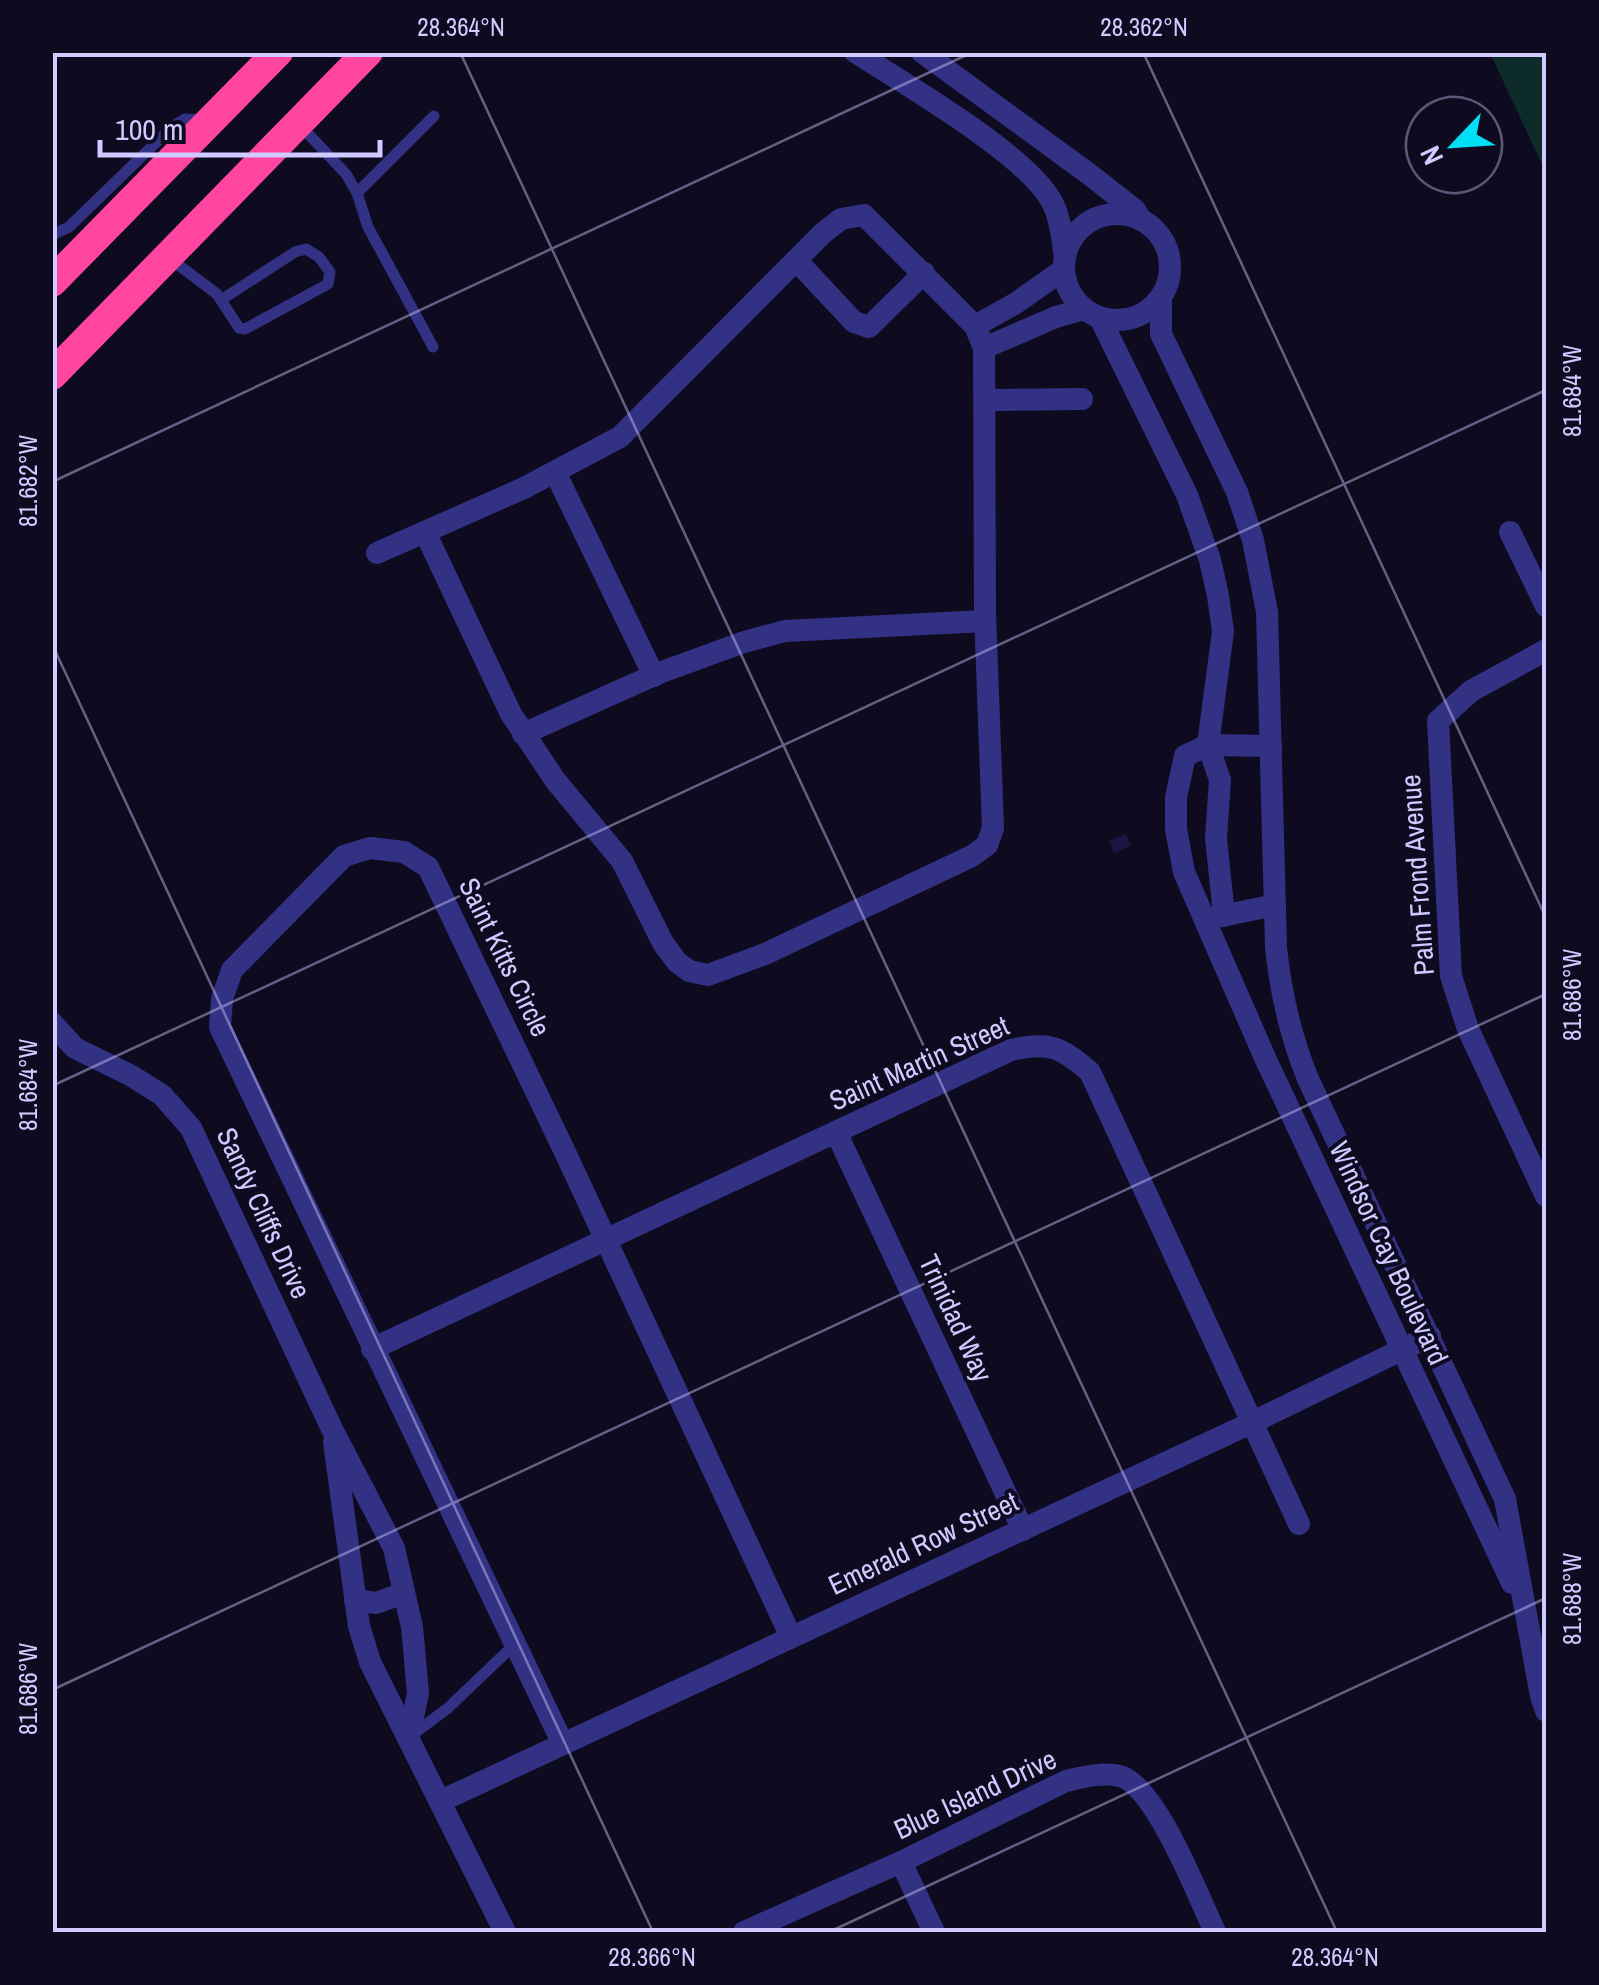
<svg xmlns="http://www.w3.org/2000/svg" width="1599" height="1985" font-family="'Archivo Narrow',sans-serif">
<style>
.green{fill:#0d2b29}
.building{fill:#1e1543}
.lines{fill:none;stroke-linecap:round;stroke-linejoin:round}
.lane{stroke:#333184;stroke-width:11}
.street{stroke:#333184;stroke-width:22}
.highway{stroke:#ff45a0;stroke-width:30}
.ticks{fill:none;stroke:#cfcaff;stroke-width:2.5;stroke-opacity:0.45}
.labels{text-anchor:middle;dominant-baseline:central;stroke-width:8;stroke-linejoin:round;paint-order:stroke}
.street-label{font-size:28px;fill:#cfcaff;stroke:#0e0b20}
.neatline{fill:none;stroke:#cfcaff;stroke-width:4}
.ticks-label{font-size:25px;text-anchor:middle;fill:#cfcaff}
</style>
<rect width="100%" height="100%" fill="#0e0b20"/>
<!-- green -->
<path class="green" d="M1490,53H1546V173Z"/>
<!-- building -->
<path class="building" d="M1126,834L1131,846L1114,853L1109,841Z"/>
<g class="lines">
<!-- lane -->
<g class="lane">
<path d="M298,123L346,174L357,193L368,227L433,347"/>
<path d="M357,193L434,116"/>
<path d="M52,235L69,227L173,126L185,119L202,120"/>
<path d="M168,257L217,294L239,328L245,329L328,284L330,272L319,257L306,249L295,252L221,300"/>
<path d="M412,1735L448,1708L515,1644"/>
</g>
<!-- street -->
<g class="street">
<path d="M855,52C903,83 1030,156 1053,204C1061,220 1062,239 1065,257"/>
<path d="M922,52L1089,174L1135,210L1141,220"/>
<circle cx="1117" cy="267" r="53"/>
<path d="M796,260L854,322L869,327L924,273"/>
<path d="M1161,298V334L1237,492L1253,540L1267,612L1276,948C1281,995 1290,1035 1308,1079L1505,1499L1541,1696L1546,1711"/>
<path d="M1100,318L1187,495L1210,560L1218,596L1223,631L1208,745L1220,780L1216,838L1224,916"/>
<path d="M975,326L1016,303L1063,270"/>
<path d="M984,348L1056,317L1084,309"/>
<path d="M986,400L1082,399"/>
<path d="M555,472L654,676"/>
<path d="M1510,532L1546,606"/>
<path d="M377,553L524,488L620,437L823,233L841,219L864,215L975,326L984,348L985,613L993,828L987,845L972,856L765,954L708,975L689,971L677,962L663,943L622,861L555,780L511,714L425,532"/>
<path d="M1546,650L1471,691L1438,721L1451,976L1468,1029L1546,1196"/>
<path d="M523,734L659,673L744,642L785,631L985,621"/>
<path d="M1271,746L1208,745L1185,756L1176,797V829L1184,872L1266,1060L1512,1583"/>
<path d="M1212,918L1275,905"/>
<path d="M52,1023L75,1048L130,1075L162,1095L191,1128L332,1429L394,1548L412,1627L418,1693L409,1737"/>
<path d="M836,1132L1023,1530"/>
<path d="M372,1349L1011,1050C1049,1041 1061,1047 1090,1072L1299,1524"/>
<path d="M334,1442L359,1626L370,1662L505,1932"/>
<path d="M355,1600L376,1603L404,1593"/>
<path d="M563,1744L220,1027L222,999L232,970L344,856L370,848L404,852L428,867L564,1150L791,1637"/>
<path d="M441,1801L1251,1423L1430,1336"/>
<path d="M901,1862L934,1932"/>
<path d="M744,1932L901,1862L1066,1781C1084,1777 1102,1772 1120,1776C1156,1786 1199,1898 1215,1932"/>
</g>
<!-- highway -->
<g class="highway">
<path d="M52,282L278,52"/>
<path d="M52,375L368,52"/>
</g>
</g>
<!-- ticks -->
<path class="ticks" d="M460,52L1337,1932M1143,52L1546,918M52,482L973,52M52,644L653,1932M52,1086L1546,390M52,1690L1546,994M829,1932L1546,1598"/>
<g class="labels">
<!-- street labels -->
<g class="street-label">
<text transform="translate(1417 875) rotate(-94)">Palm Frond Avenue</text>
<text transform="translate(505 957) rotate(64)">Saint Kitts Circle</text>
<text transform="translate(919 1063) rotate(-24)">Saint Martin Street</text>
<text transform="translate(264 1213) rotate(65)">Sandy Cliffs Drive</text>
<text transform="translate(1389 1253) rotate(65)">Windsor Cay Boulevard</text>
<text transform="translate(956 1318) rotate(65)">Trinidad Way</text>
<text transform="translate(923 1543) rotate(-25)">Emerald Row Street</text>
<text transform="translate(975 1794) rotate(-25)">Blue Island Drive</text>
</g>
</g>
<!-- border -->
<rect width="1599" height="1985" fill="none" stroke="#0e0b20" stroke-width="110"/>
<!-- north arrow -->
<g transform="translate(1454 145) rotate(245)"><circle r="48" fill="#0e0b20" stroke="#5b5779" stroke-width="2.5"/>
<path d="M0-8L18 38L0 25L-18 38Z" fill="#00dff5"/>
<text y="-15" font-size="28" font-weight="bold" text-anchor="middle" fill="#cfcaff">N</text>
</g>
<!-- scale -->
<path d="M100 140v15h280v-15" fill="none" stroke="#cfcaff" stroke-width="5"/>
<text x="115" y="140" font-size="30" fill="#cfcaff" stroke="#0e0b20" stroke-width="8" paint-order="stroke">100 m</text>
<rect x="55" y="55" width="1489" height="1875" class="neatline"/>
<g class="ticks-label">
<text x="461" y="36">28.364°N</text>
<text x="1144" y="36">28.362°N</text>
<text transform="translate(1572 391) rotate(-90)" y="9">81.684°W</text>
<text transform="translate(28 481) rotate(-90)" y="9">81.682°W</text>
<text transform="translate(1572 995) rotate(-90)" y="9">81.686°W</text>
<text transform="translate(28 1085) rotate(-90)" y="9">81.684°W</text>
<text transform="translate(1572 1599) rotate(-90)" y="9">81.688°W</text>
<text transform="translate(28 1689) rotate(-90)" y="9">81.686°W</text>
<text x="652" y="1966">28.366°N</text>
<text x="1335" y="1966">28.364°N</text>
</g>
</svg>
